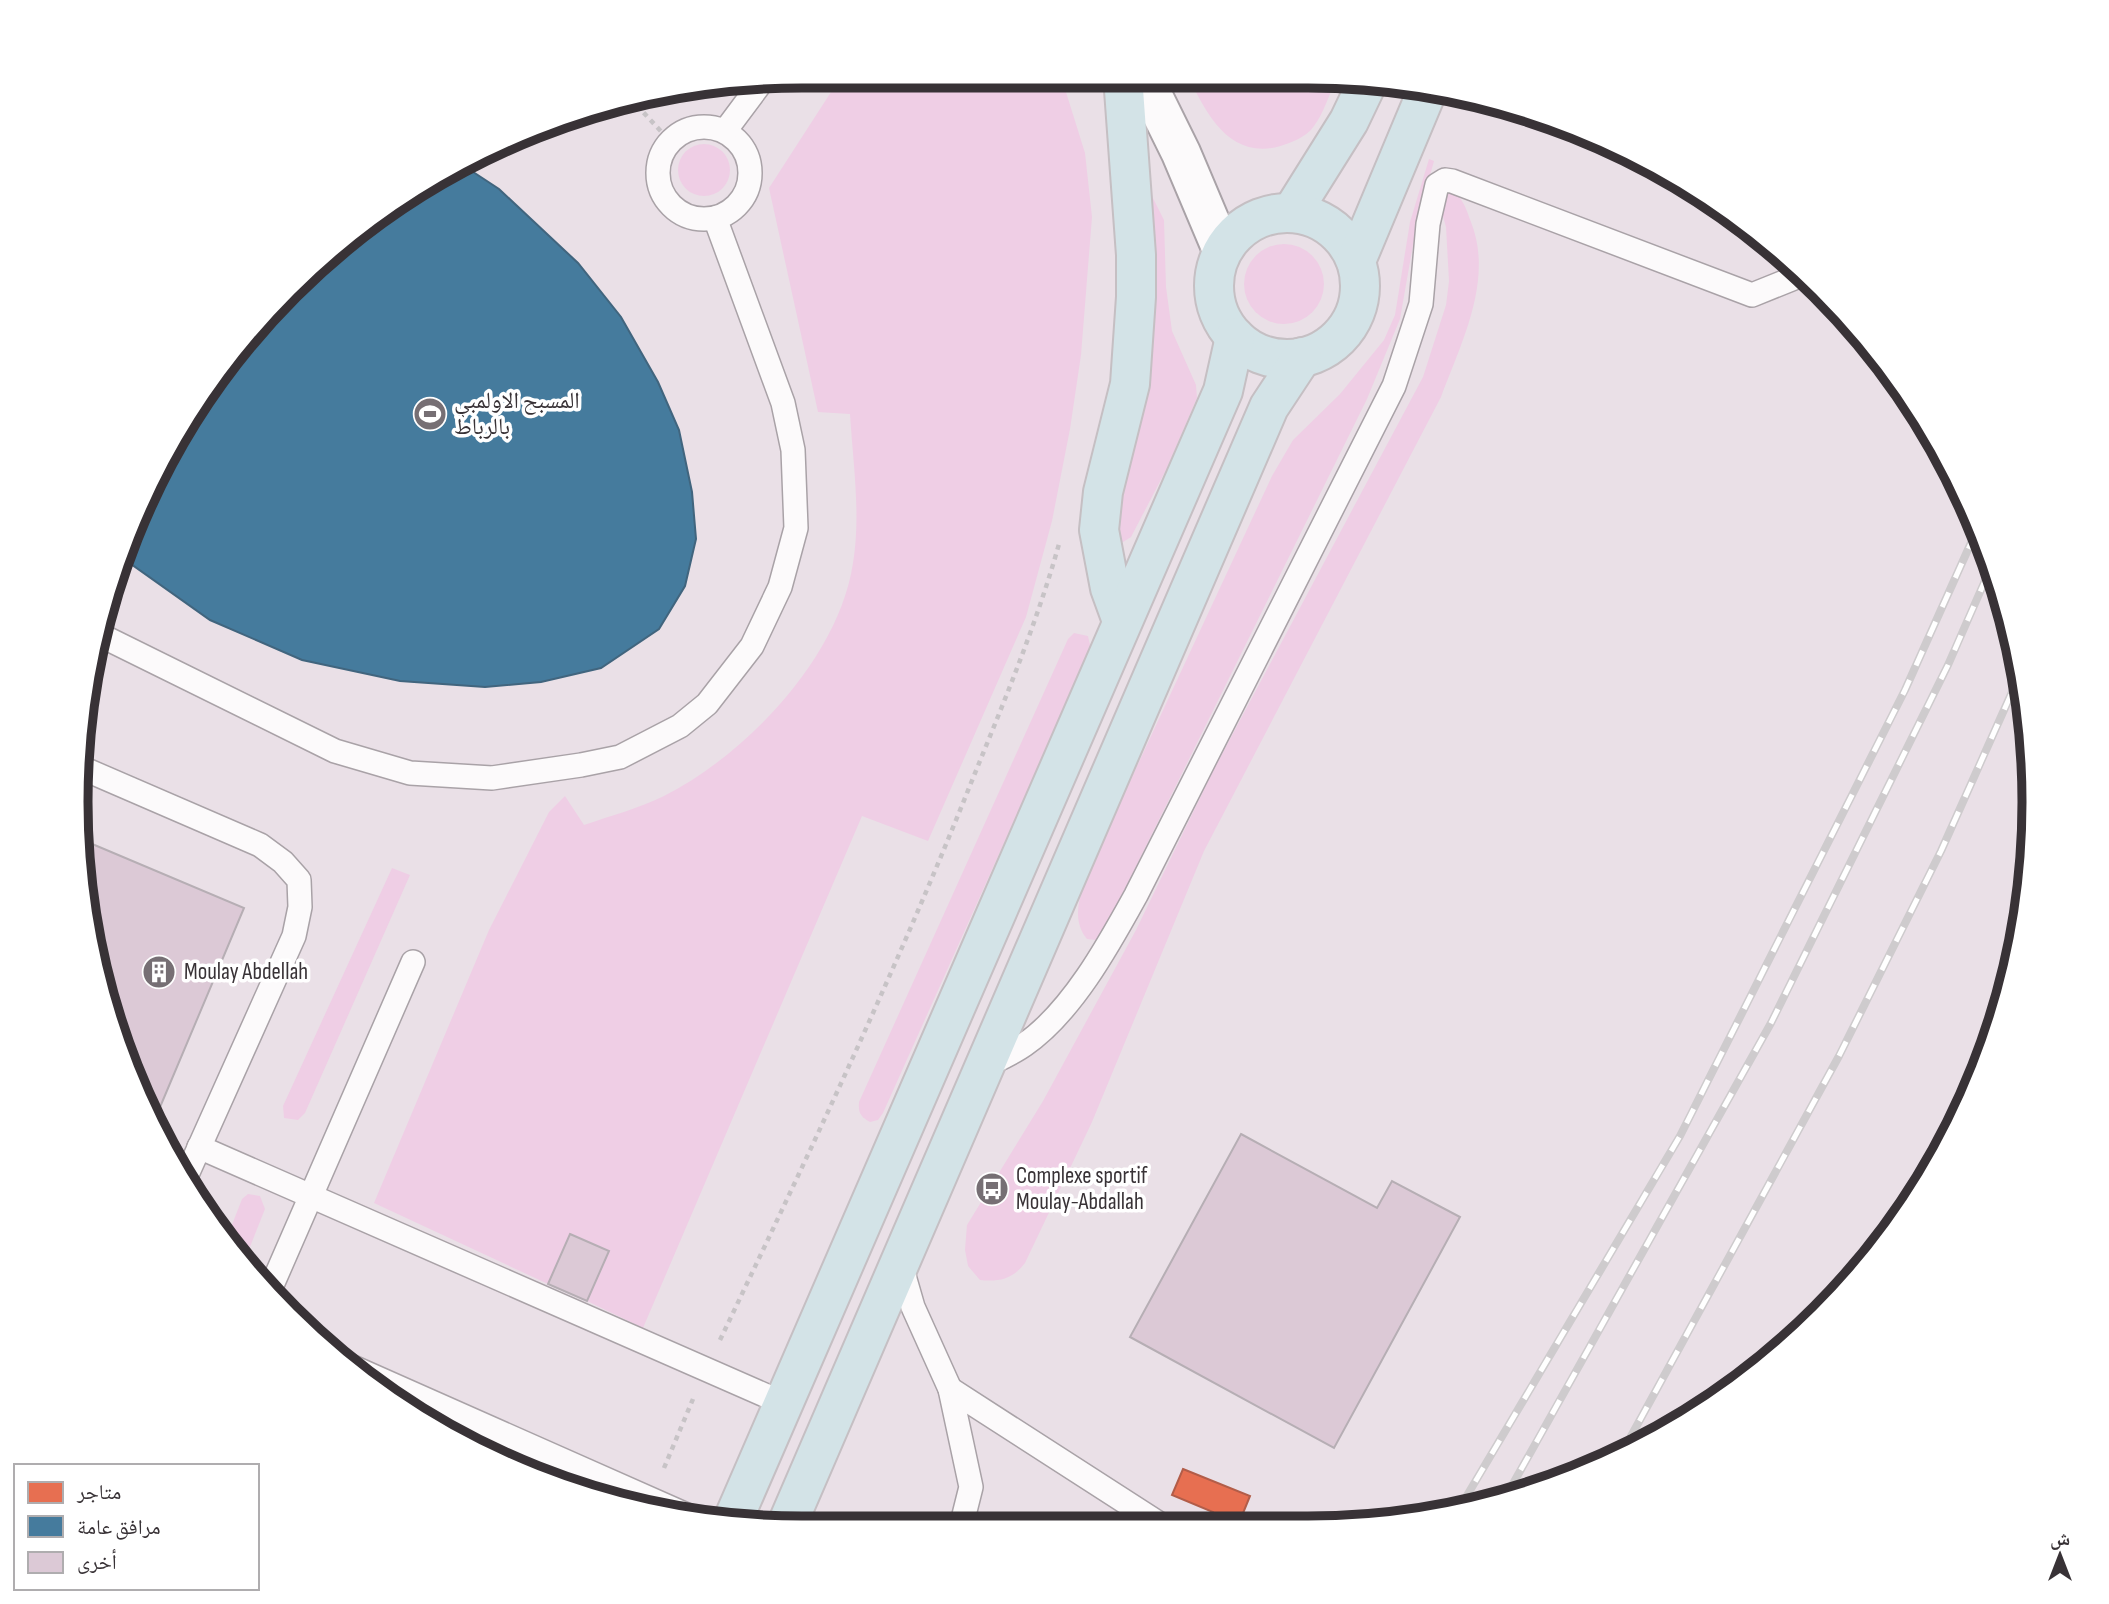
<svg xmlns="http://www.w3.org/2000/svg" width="2109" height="1604" font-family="'Sofia Sans Condensed','Noto Naskh Arabic',sans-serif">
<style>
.green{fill:#efcee5}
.shops{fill:#e76f51;stroke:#b25d49;stroke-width:2}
.public{fill:#457b9d;stroke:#41657e;stroke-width:2}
.building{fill:#dcc9d6;stroke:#b6aeb4;stroke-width:2}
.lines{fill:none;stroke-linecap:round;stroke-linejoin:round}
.lane-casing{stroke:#a9a2a7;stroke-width:26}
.secondary-casing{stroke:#a9a2a7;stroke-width:42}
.highway-casing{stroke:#c5bfc3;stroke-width:42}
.path{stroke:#c7c3c6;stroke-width:4.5;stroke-dasharray:5 5;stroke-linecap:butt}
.lane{stroke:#fcfafb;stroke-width:23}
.secondary{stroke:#fcfafb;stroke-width:38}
.highway{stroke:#d3e3e7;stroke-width:38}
.rail-casing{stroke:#cecbcd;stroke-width:8}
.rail{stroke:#fff;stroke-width:5;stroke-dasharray:16;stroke-linecap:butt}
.labels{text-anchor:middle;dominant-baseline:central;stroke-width:7;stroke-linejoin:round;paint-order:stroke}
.poi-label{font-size:23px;fill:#383236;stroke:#fff;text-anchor:start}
.rim{fill:none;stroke:#383236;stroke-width:9}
</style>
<rect width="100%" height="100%" fill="#eae0e7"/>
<!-- green -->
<g class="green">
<path d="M842,75L1061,76L1085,153L1092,217L1081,355L1070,429L1052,521L1026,617L928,841L862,816L643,1328L587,1301L609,1251L570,1234L548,1284L374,1203L489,930L549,812L565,796L584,825C610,816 640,808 664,796C747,754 839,657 853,563C861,515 853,462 850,414L818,412L769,188Z"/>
<path d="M1188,76L1337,77C1330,92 1324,113 1314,126C1306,138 1290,143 1277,147C1228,158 1206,113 1188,76Z"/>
<circle cx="704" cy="170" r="26"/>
<path d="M1429,159L1434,161L1417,222L1400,319L1367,399L1108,923L1096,940L1087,939C1069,917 1082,890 1091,865L1272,476L1293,440L1340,394L1384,340L1395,315L1410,222Z"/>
<path d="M1148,188L1164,220L1166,287L1172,331L1196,385L1197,398L1167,468L1131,537L1123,542L1118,541L1114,528Z"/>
<path d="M1447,189C1463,196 1465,206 1471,222C1494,280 1461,343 1441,397L1204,851L1092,1122L1025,1263C1013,1279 999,1282 980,1280L968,1266L965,1250L967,1225L1043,1101L1136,930L1214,769L1423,377L1446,305L1449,281L1446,227L1438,199Z"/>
<circle cx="1284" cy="284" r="40"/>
<path d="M1074,633L1088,636L1091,649L883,1113L878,1120L870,1122C861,1117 858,1113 859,1102L1068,639Z"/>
<path d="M392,868L410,875L305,1113L298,1120L284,1118L283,1106Z"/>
<path d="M248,1194L260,1196L265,1209L244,1262L226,1240L242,1199Z"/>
</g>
<!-- shops -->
<path class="shops" d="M1183,1469L1250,1496L1239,1523H1209L1213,1512L1172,1495Z"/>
<!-- public -->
<path class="public" d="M461,164L499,189L578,263L621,317L658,382L679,430L692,492L696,539L685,586L659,629L601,668L541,682L485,687L400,681L302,660L210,620L124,559L150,480L198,398L288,288L438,173Z"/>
<!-- building -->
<g class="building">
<path d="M78,838L244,908L155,1119L114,1036L77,849Z"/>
<path d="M1241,1134L1377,1208L1392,1181L1460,1217L1334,1448L1130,1337Z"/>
<path d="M570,1234L609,1251L587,1301L548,1284Z"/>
</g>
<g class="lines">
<defs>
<g id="lane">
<circle cx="704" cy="173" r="46"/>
<path d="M725,131L763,80"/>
<path d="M98,634L335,751L410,773L492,778L581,765L620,757L680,726L707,704L752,646L780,587L796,528L793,450L783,403L715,218"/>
<path d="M82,768L260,845L283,862L299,880L300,907L294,936L185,1179"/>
<path d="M987,1065C999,1059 1013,1053 1024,1045C1072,1012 1109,944 1136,895L1394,386L1421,304L1428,224L1437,185L1445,180L1452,181L1752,295L1804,274"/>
<path d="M199,1147L785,1404"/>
<path d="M900,1262L913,1307L950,1389L971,1487L962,1523"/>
<path d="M269,1292L413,962"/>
<path d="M348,1365L700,1521"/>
<path d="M950,1389L1158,1523"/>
</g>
<path id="secondary" d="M1143,76L1181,153L1222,250"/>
<g id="highway">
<path d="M1292,212L1349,121L1369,79"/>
<circle cx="1287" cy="286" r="73"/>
<path d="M1356,261L1428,89"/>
<path d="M1122,621L1110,588L1099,530L1103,492L1130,384L1136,297V255L1123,76"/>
<path d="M732,1522L1223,391L1235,337"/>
<path d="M788,1522L1269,407L1302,357"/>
</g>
</defs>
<!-- lane casing -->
<use href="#lane" class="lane-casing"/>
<!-- secondary casing -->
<use href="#secondary" class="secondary-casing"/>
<!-- highway casing -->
<use href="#highway" class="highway-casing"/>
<!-- path -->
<g class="path">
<path d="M1076,76L1081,92"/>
<path d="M630,98L670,141"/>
<path d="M720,1340C808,1156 895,973 971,783C1003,704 1036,626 1059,544"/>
<path d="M664,1468L693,1399"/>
</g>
<!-- lane -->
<use href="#lane" class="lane"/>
<!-- secondary -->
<use href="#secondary" class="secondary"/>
<!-- highway -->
<use href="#highway" class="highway"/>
<defs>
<g id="rail">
<path d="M1624,1449L1839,1056L1941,851L2021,672"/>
<path d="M1505,1498L1771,1023L1948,665L1991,567"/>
<path d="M1459,1509L1680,1136L1905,690L1979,525"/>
</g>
</defs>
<!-- rail casing -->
<use href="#rail" class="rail-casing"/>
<!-- rail -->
<use href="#rail" class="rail"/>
</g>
<!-- icons -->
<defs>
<symbol id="stadium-disc" viewBox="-11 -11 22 22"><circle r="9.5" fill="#766f74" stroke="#fff"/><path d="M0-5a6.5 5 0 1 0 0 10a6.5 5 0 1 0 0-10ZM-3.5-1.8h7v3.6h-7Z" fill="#fff"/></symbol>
<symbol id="building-disc" viewBox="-11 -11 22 22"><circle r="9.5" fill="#766f74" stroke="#fff"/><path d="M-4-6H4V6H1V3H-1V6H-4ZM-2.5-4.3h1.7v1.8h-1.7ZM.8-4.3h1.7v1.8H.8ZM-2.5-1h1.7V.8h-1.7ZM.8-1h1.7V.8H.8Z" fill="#fff"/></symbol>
<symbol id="bus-disc" viewBox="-11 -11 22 22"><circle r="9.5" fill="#766f74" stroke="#fff"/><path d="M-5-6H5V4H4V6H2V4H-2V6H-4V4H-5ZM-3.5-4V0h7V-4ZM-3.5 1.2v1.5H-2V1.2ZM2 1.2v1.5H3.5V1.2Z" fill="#fff"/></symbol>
</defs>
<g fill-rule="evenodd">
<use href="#stadium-disc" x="411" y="395" width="38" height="38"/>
<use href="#building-disc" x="140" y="953" width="38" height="38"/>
<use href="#bus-disc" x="973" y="1170" width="38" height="38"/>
</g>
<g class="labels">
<!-- poi labels -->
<g class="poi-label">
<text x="454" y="401">المسبح الاولمبي<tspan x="454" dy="26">بالرباط</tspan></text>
<text x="184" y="972">Moulay Abdellah</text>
<text x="1016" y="1176">Complexe sportif<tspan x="1016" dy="26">Moulay-Abdallah</tspan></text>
</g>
</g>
<!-- crop -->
<path d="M0 0H2109V1604H0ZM802 88H1308A714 714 0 0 1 2022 802V802A714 714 0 0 1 1308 1516H802A714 714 0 0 1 88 802V802A714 714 0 0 1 802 88Z" fill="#fff" fill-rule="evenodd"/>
<path class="rim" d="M802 88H1308A714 714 0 0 1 2022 802V802A714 714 0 0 1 1308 1516H802A714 714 0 0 1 88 802V802A714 714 0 0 1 802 88Z"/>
<!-- legend -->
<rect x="14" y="1464" width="245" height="126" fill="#ffffff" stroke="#afadaf" stroke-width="2"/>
<rect x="28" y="1482" width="35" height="21" fill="#e76f51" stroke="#afadaf" stroke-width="2"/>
<text x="77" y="1499" font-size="21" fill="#383236">متاجر</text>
<rect x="28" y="1516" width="35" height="21" fill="#457b9d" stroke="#afadaf" stroke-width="2"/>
<text x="77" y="1534" font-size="21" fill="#383236">مرافق عامة</text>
<rect x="28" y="1552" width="35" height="21" fill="#dcc9d6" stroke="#afadaf" stroke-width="2"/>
<text x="77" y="1569" font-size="21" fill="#383236">أخرى</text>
<!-- north arrow -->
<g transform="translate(2060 1555)" stroke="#ffffff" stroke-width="5" paint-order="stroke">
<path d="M0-5L12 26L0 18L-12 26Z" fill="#383236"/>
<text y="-10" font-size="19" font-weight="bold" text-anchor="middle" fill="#383236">ش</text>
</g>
</svg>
